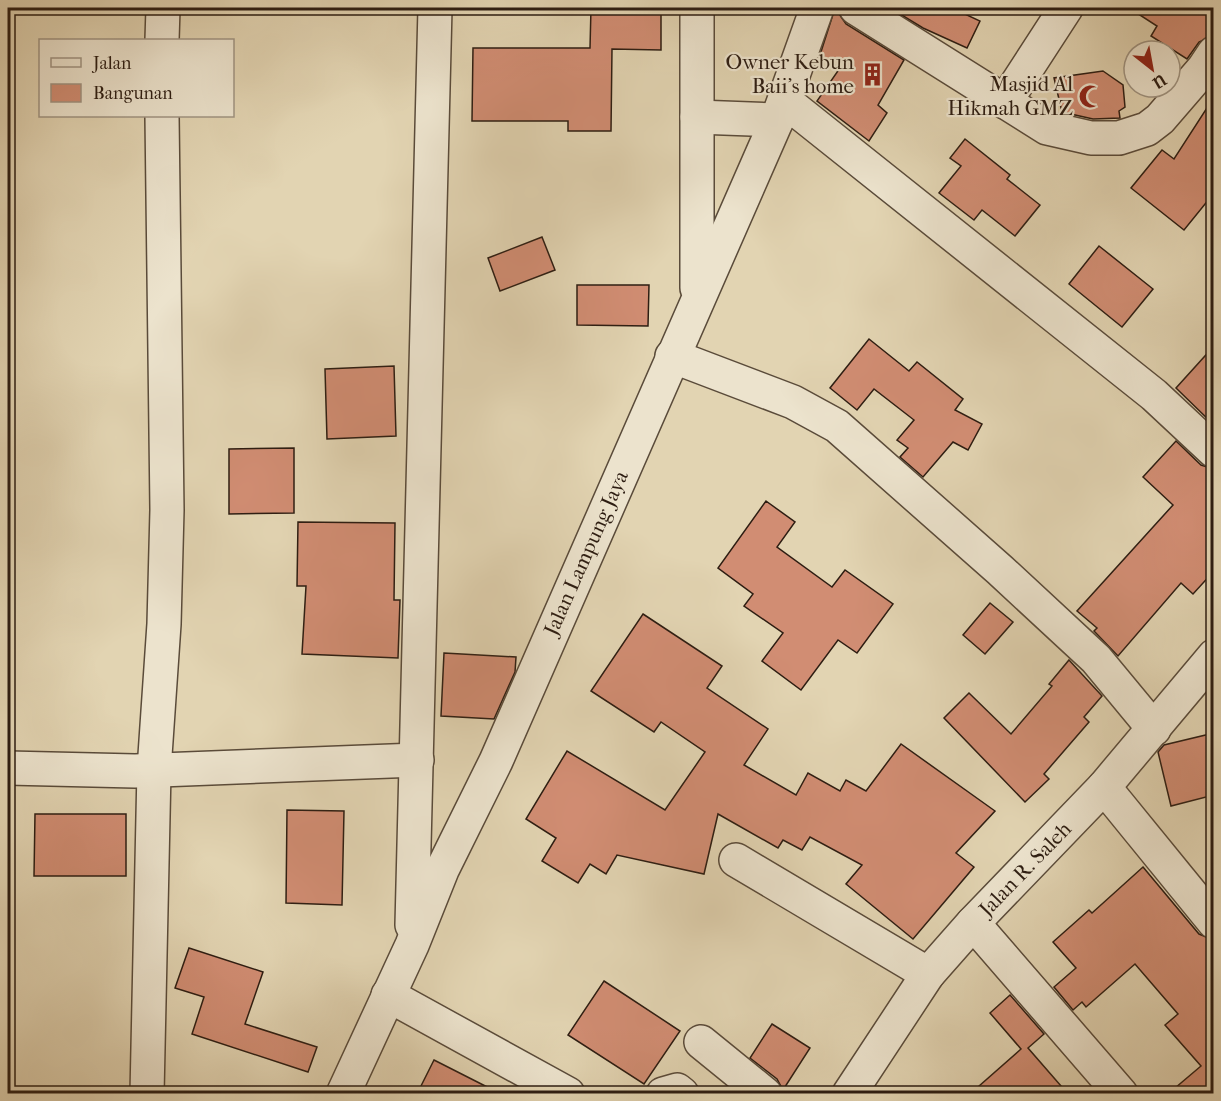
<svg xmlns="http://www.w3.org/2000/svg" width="1221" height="1101" font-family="'IM FELL French Canon',serif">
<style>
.building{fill:#d18d73;stroke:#2d1d12;stroke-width:1.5}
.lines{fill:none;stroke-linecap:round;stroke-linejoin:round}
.minor-casing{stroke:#5a4b3a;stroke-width:36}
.minor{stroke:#ece3cd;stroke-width:33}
.labels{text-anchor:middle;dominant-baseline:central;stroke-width:4.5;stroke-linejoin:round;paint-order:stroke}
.poi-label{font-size:21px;fill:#2d1d12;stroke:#ece3cd;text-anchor:end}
.street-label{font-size:21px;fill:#2d1d12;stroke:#ece3cd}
</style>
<rect width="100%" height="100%" fill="#e2d4b2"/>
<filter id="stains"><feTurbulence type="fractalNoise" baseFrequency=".00333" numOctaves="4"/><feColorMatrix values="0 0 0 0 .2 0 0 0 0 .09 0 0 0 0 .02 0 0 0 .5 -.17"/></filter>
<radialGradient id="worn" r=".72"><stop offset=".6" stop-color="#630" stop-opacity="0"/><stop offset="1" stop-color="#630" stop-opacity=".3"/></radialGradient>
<!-- building -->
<g class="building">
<path d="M591,8H661V50L612,49L611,131H568V121H472L473,48H590Z"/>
<path d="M835,8L846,24L904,60L878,105L887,113L869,141L817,101L840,68L820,55Z"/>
<path d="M890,8H952L980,21L967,48L923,28Z"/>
<path d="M1129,8H1214V35L1199,42L1187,59L1151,36L1157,26Z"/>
<path d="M1103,71L1123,85L1125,107L1119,111L1120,118L1093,119L1062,112L1054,78Z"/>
<path d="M1214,97V193L1184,230L1131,188L1162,150L1174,159Z"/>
<path d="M965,139L1010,175L1007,179L1040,205L1015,236L982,210L974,220L939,193L961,166L950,158Z"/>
<path d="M542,237L555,270L500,291L488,258Z"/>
<path d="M1099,246L1153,289L1122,327L1069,284Z"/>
<path d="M577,285H649L648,326L577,325Z"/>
<path d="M869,339L909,371L917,362L963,399L955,410L982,424L968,450L953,442L923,477L900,457L908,448L897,440L914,420L874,389L857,410L830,388Z"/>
<path d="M1214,346V425L1176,388Z"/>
<path d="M394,366L396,436L327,439L325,369Z"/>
<path d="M1176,441L1201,465L1214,469V571L1193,594L1181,583L1118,656L1094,631L1097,628L1077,611L1173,505L1143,477Z"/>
<path d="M294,448V513L229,514V449Z"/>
<path d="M766,501L795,522L777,547L832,587L845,570L893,604L857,653L838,640L801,690L762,661L783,633L744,606L753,594L718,568Z"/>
<path d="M298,522L395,523L394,600H400L398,658L302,654L306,586H297Z"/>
<path d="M990,603L1013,622L985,654L963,635Z"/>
<path d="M643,614L722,666L707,688L768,729L744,765L796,795L808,773L840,791L846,780L866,791L901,744L995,811L956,853L974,867L913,939L846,884L862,865L810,837L802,850L783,840L778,848L718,814L704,874L617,855L606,874L590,864L578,883L542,861L556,838L526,819L567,751L665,810L705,752L661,722L654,732L591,691Z"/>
<path d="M444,653L516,657L515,672L494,719L441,716Z"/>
<path d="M1069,660L1102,696L1084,717L1089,722L1044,774L1049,779L1025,802L944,718L969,693L1011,734L1052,686L1049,684Z"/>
<path d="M1214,733V795L1171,806L1158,752L1164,745Z"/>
<path d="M287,810L344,811L342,905L286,903Z"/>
<path d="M35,814H126V876H34Z"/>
<path d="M1143,867L1199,934L1214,940V1094H1168L1201,1066L1165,1025L1178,1014L1135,964L1086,1007L1082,1002L1073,1010L1054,987L1076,968L1053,942L1089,910L1092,913Z"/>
<path d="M189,948L263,972L245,1024L317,1047L308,1072L192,1034L204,997L175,988Z"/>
<path d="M604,981L680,1031L644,1084L568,1035Z"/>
<path d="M1010,995L1044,1034L1028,1048L1068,1094H970L1021,1049L990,1013Z"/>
<path d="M772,1024L810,1048L783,1090L777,1079L750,1058Z"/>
<path d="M434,1060L501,1094H417Z"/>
</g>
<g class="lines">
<defs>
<g id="minor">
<path d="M697,8V288"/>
<path d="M856,8L1047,128L1091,138H1119L1147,129L1160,119L1204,68L1214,53"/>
<path d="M162,40L163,8"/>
<path d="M785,101L1154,395L1214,451"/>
<path d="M1005,102L1066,8"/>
<path d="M697,117L777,120"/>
<path d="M672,356L793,402L837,426L1000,570L1096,659L1154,729"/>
<path d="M8,768L135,771L417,760"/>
<path d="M1104,787L1214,922"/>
<path d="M736,860L928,974"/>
<path d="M973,923L1121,1094"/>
<path d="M412,925L435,8"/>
<path d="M388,995L568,1094"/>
<path d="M701,1042L765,1094"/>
<path d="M147,1094L154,770L164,624L167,510L162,116"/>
<path d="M343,1094L412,945L442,870L496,761L777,120L817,8"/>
<path d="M663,1094L677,1090L682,1094"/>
<path d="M849,1094L928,974L973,923L1104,787L1214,656"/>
</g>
</defs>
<!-- minor casing -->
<use href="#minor" class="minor-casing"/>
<!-- minor -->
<use href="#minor" class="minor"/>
</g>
<!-- icons -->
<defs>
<symbol id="building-bare" viewBox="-9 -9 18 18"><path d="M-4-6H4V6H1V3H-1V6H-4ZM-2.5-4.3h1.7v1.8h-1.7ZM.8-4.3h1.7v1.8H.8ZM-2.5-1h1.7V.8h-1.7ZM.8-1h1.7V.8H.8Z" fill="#8f2418" stroke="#ece3cd" stroke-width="2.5" paint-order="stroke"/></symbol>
<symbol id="mosque-bare" viewBox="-9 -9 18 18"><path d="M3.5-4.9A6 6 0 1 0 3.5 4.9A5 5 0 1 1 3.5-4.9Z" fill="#8f2418" stroke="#ece3cd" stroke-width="2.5" paint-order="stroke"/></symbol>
</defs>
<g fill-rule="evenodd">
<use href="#building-bare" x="856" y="58" width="33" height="33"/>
<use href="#mosque-bare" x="1074" y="80" width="33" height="33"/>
</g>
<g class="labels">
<!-- poi labels -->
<g class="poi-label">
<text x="854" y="62">Owner Kebun<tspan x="854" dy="24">Baii's home</tspan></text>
<text x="1073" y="84">Masjid Al<tspan x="1073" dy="24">Hikmah GMZ</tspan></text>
</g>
<!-- street labels -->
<g class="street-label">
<text transform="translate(586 553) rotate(-66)">Jalan Lampung Jaya</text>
<text transform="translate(1025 869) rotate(-46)">Jalan R. Saleh</text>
</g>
</g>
<!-- margin -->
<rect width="1221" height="1101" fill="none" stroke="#e2d4b2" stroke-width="30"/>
<rect x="9" y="9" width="1203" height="1083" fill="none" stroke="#2d1d12" stroke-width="3"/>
<rect x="15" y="15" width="1191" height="1071" fill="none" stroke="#2d1d12" stroke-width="1.5"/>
<!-- legend -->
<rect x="39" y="39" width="195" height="78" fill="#ece3cd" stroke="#a09482" stroke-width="1.5"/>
<rect x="51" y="58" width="30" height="9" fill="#ece3cd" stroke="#a09482" stroke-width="1.5"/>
<text x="93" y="69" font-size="18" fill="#2d1d12">Jalan</text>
<rect x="51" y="84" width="30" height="18" fill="#d18d73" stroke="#a09482" stroke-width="1.5"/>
<text x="93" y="99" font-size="18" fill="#2d1d12">Bangunan</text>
<!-- north arrow -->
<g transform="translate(1152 69) rotate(149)"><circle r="28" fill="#ece3cd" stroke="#a09482" stroke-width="1.5"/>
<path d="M0-4.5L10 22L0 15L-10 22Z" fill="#8f2418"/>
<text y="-9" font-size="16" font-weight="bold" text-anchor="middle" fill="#2d1d12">U</text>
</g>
<rect width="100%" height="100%" filter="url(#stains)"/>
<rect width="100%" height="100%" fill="url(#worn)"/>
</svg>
